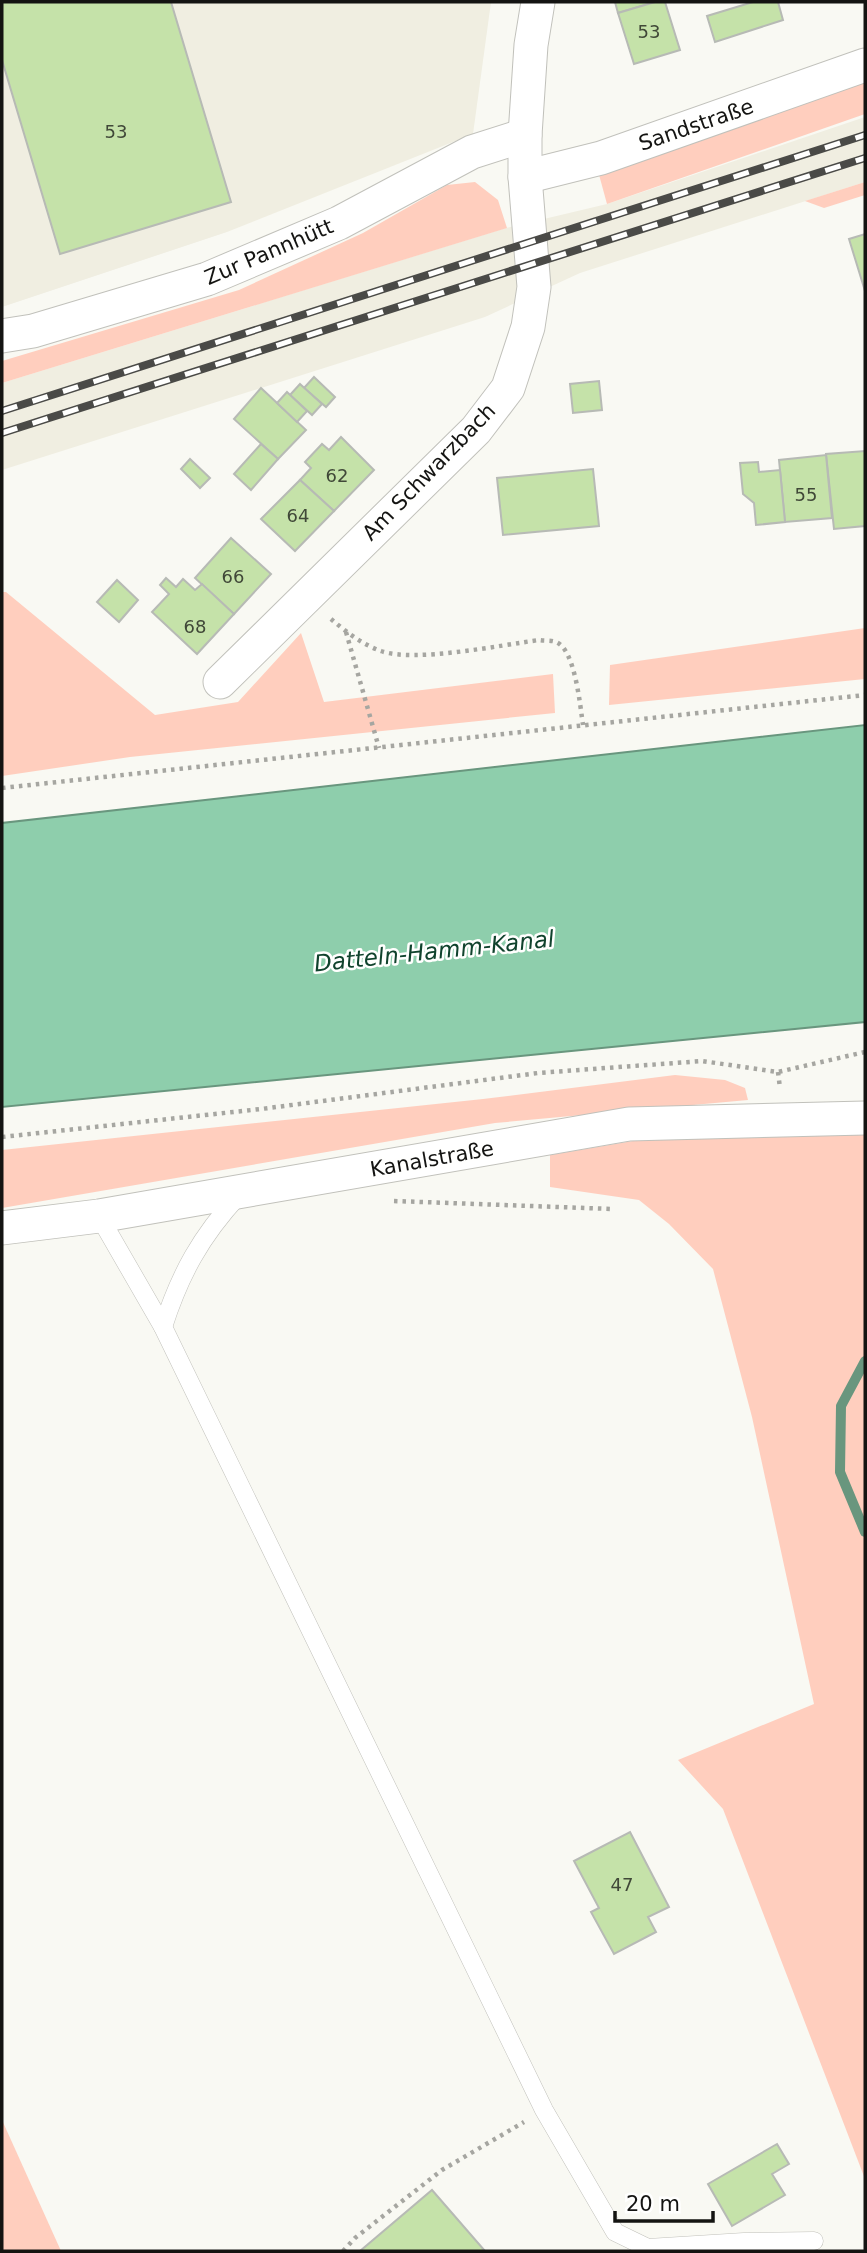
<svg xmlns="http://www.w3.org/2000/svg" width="867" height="2253" font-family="'DejaVu Sans',sans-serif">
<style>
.built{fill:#f0eee1}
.green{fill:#ffcebe}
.water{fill:#8eceac;stroke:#69967e;stroke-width:2}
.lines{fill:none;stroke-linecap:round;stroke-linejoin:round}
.stream{stroke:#69967e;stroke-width:10}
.building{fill:#c5e2a9;stroke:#b7bab5;stroke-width:2}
.lane-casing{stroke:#c1c1bb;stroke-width:19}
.street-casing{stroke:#c1c1bb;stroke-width:35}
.path{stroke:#a6a6a1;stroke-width:4.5;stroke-dasharray:3.5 5;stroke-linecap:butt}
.lane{stroke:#fff;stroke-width:18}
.street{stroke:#fff;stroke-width:33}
.rail-casing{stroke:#4a4a47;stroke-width:8}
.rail{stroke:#fffffe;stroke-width:5;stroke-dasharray:16;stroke-linecap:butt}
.labels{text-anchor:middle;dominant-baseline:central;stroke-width:5;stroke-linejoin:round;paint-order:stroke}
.number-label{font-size:18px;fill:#404838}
.street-label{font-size:21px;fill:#141412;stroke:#fffffe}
.water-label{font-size:23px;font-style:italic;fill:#10432d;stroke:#fffffe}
</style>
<rect width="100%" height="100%" fill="#f9f9f3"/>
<!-- built -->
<g class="built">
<path d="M2,2H491L473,134L227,232L2,307Z"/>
<path d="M865,117V182L580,273L485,317L2,470V383L506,228L607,204Z"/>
</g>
<!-- green -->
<g class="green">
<path d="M865,77V114L607,204L598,171Z"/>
<path d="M475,182L498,200L507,228L2,383V361L239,290L363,233L447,185Z"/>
<path d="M865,182V195L824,208L805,201Z"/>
<path d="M2,592H6L155,715L238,702L301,633L324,702L553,674L555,713L130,757L2,776Z"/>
<path d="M865,628V679L609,705L610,665Z"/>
<path d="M675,1075L725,1080L745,1088L748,1100L495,1123L2,1208V1150L483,1099Z"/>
<path d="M865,1132V2179L723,1809L678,1760L814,1704L752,1417L713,1269L669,1224L639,1200L550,1187V1155L668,1135Z"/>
<path d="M2,2120L61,2251H2Z"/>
</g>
<!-- water -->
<path class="water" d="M865,725V1022L2,1107V823Z"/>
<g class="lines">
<!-- stream -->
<path class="stream" d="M865,1361L841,1406L840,1472L865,1532"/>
</g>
<!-- building -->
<g class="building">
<path d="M2,2H171L231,202L60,254L2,60Z"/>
<path d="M615,2H655L618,13Z"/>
<path d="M655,2H665L680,50L634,64L618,13Z"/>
<path d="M753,2H778L783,20L715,42L707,16Z"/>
<path d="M865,234V291L849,239Z"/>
<path d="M314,377L335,397L326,407L304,388Z"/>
<path d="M599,381L602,410L573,413L570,384Z"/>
<path d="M300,384L322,404L312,415L290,395Z"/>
<path d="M261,388L306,430L278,459L234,419Z"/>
<path d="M287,392L307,411L297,422L277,403Z"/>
<path d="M341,437L374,470L334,511L300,480L311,468L305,462L322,444L329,450Z"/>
<path d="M261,444L278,459L251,490L234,474Z"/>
<path d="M865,451V526L834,529L826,454Z"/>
<path d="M826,455L832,518L785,522L779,460Z"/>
<path d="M190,459L210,478L200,488L181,469Z"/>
<path d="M758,462L759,472L780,470L785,522L756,525L754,503L743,494L740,463Z"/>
<path d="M593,469L599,526L503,535L497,478Z"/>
<path d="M300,480L334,511L295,551L261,519Z"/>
<path d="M231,538L271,574L234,614L195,578Z"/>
<path d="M166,578L176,587L183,579L195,590L202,584L234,614L197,654L152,612L169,594L160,585Z"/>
<path d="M117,580L138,600L119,622L97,602Z"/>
<path d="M630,1832L669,1907L648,1917L656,1932L614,1954L591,1912L599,1908L574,1861Z"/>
<path d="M777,2144L789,2164L772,2174L785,2195L732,2226L708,2184Z"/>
<path d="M432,2190L485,2251H360Z"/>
</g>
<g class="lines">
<defs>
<g id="lane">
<path d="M99,1216L163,1327L544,2110L615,2232L648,2248L744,2242L814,2241"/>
<path d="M163,1327C180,1274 201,1236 239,1195"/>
</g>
<g id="street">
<path d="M525,177L601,158L865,65"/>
<path d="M2,336L33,331L207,279L339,223L472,152L525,135"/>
<path d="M220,682L476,430L508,388L528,327L534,287L525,177V135L531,45L538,2"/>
<path d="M2,1228L99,1216L629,1124L865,1118"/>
</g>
</defs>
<!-- lane casing -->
<use href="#lane" class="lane-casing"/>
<!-- street casing -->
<use href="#street" class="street-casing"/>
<!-- path -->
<g class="path">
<path d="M331,619C345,631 363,645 381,651C414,663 501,645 539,640C544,641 551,640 556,642C575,649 580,705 583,725"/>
<path d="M346,632L379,748"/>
<path d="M2,788L865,695"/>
<path d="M778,1072L780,1088"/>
<path d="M2,1137L261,1109L538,1073L702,1061L778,1072L865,1052"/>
<path d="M394,1201L613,1209"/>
<path d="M343,2251L355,2238L442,2170L524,2122"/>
</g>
<!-- lane -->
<use href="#lane" class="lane"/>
<!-- street -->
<use href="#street" class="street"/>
<defs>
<g id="rail">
<path d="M2,411L865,135"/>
<path d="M2,433L865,158"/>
</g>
</defs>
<!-- rail casing -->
<use href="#rail" class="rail-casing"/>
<!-- rail -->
<use href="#rail" class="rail"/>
</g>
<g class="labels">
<!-- number labels -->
<g class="number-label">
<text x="649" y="31">53</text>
<text x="116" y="131">53</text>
<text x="337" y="475">62</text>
<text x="806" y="494">55</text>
<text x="298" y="515">64</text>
<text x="233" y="576">66</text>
<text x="195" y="626">68</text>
<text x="622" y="1884">47</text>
</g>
<!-- street labels -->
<g class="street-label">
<text transform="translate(696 125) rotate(-19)">Sandstraße</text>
<text transform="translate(269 252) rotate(-23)">Zur Pannhütt</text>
<text transform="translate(429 472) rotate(-46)">Am Schwarzbach</text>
<text transform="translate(432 1159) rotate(-10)">Kanalstraße</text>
</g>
<!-- water labels -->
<g class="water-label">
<text transform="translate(434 951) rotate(-6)">Datteln-Hamm-Kanal</text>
</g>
</g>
<!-- border -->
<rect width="867" height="2253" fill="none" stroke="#141412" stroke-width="7"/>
<!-- scale -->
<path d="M615 2211v10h98v-10" fill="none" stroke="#141412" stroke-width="3.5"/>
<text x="626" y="2211" font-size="21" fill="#141412" stroke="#fffffe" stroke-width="5" paint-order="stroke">20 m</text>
</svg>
